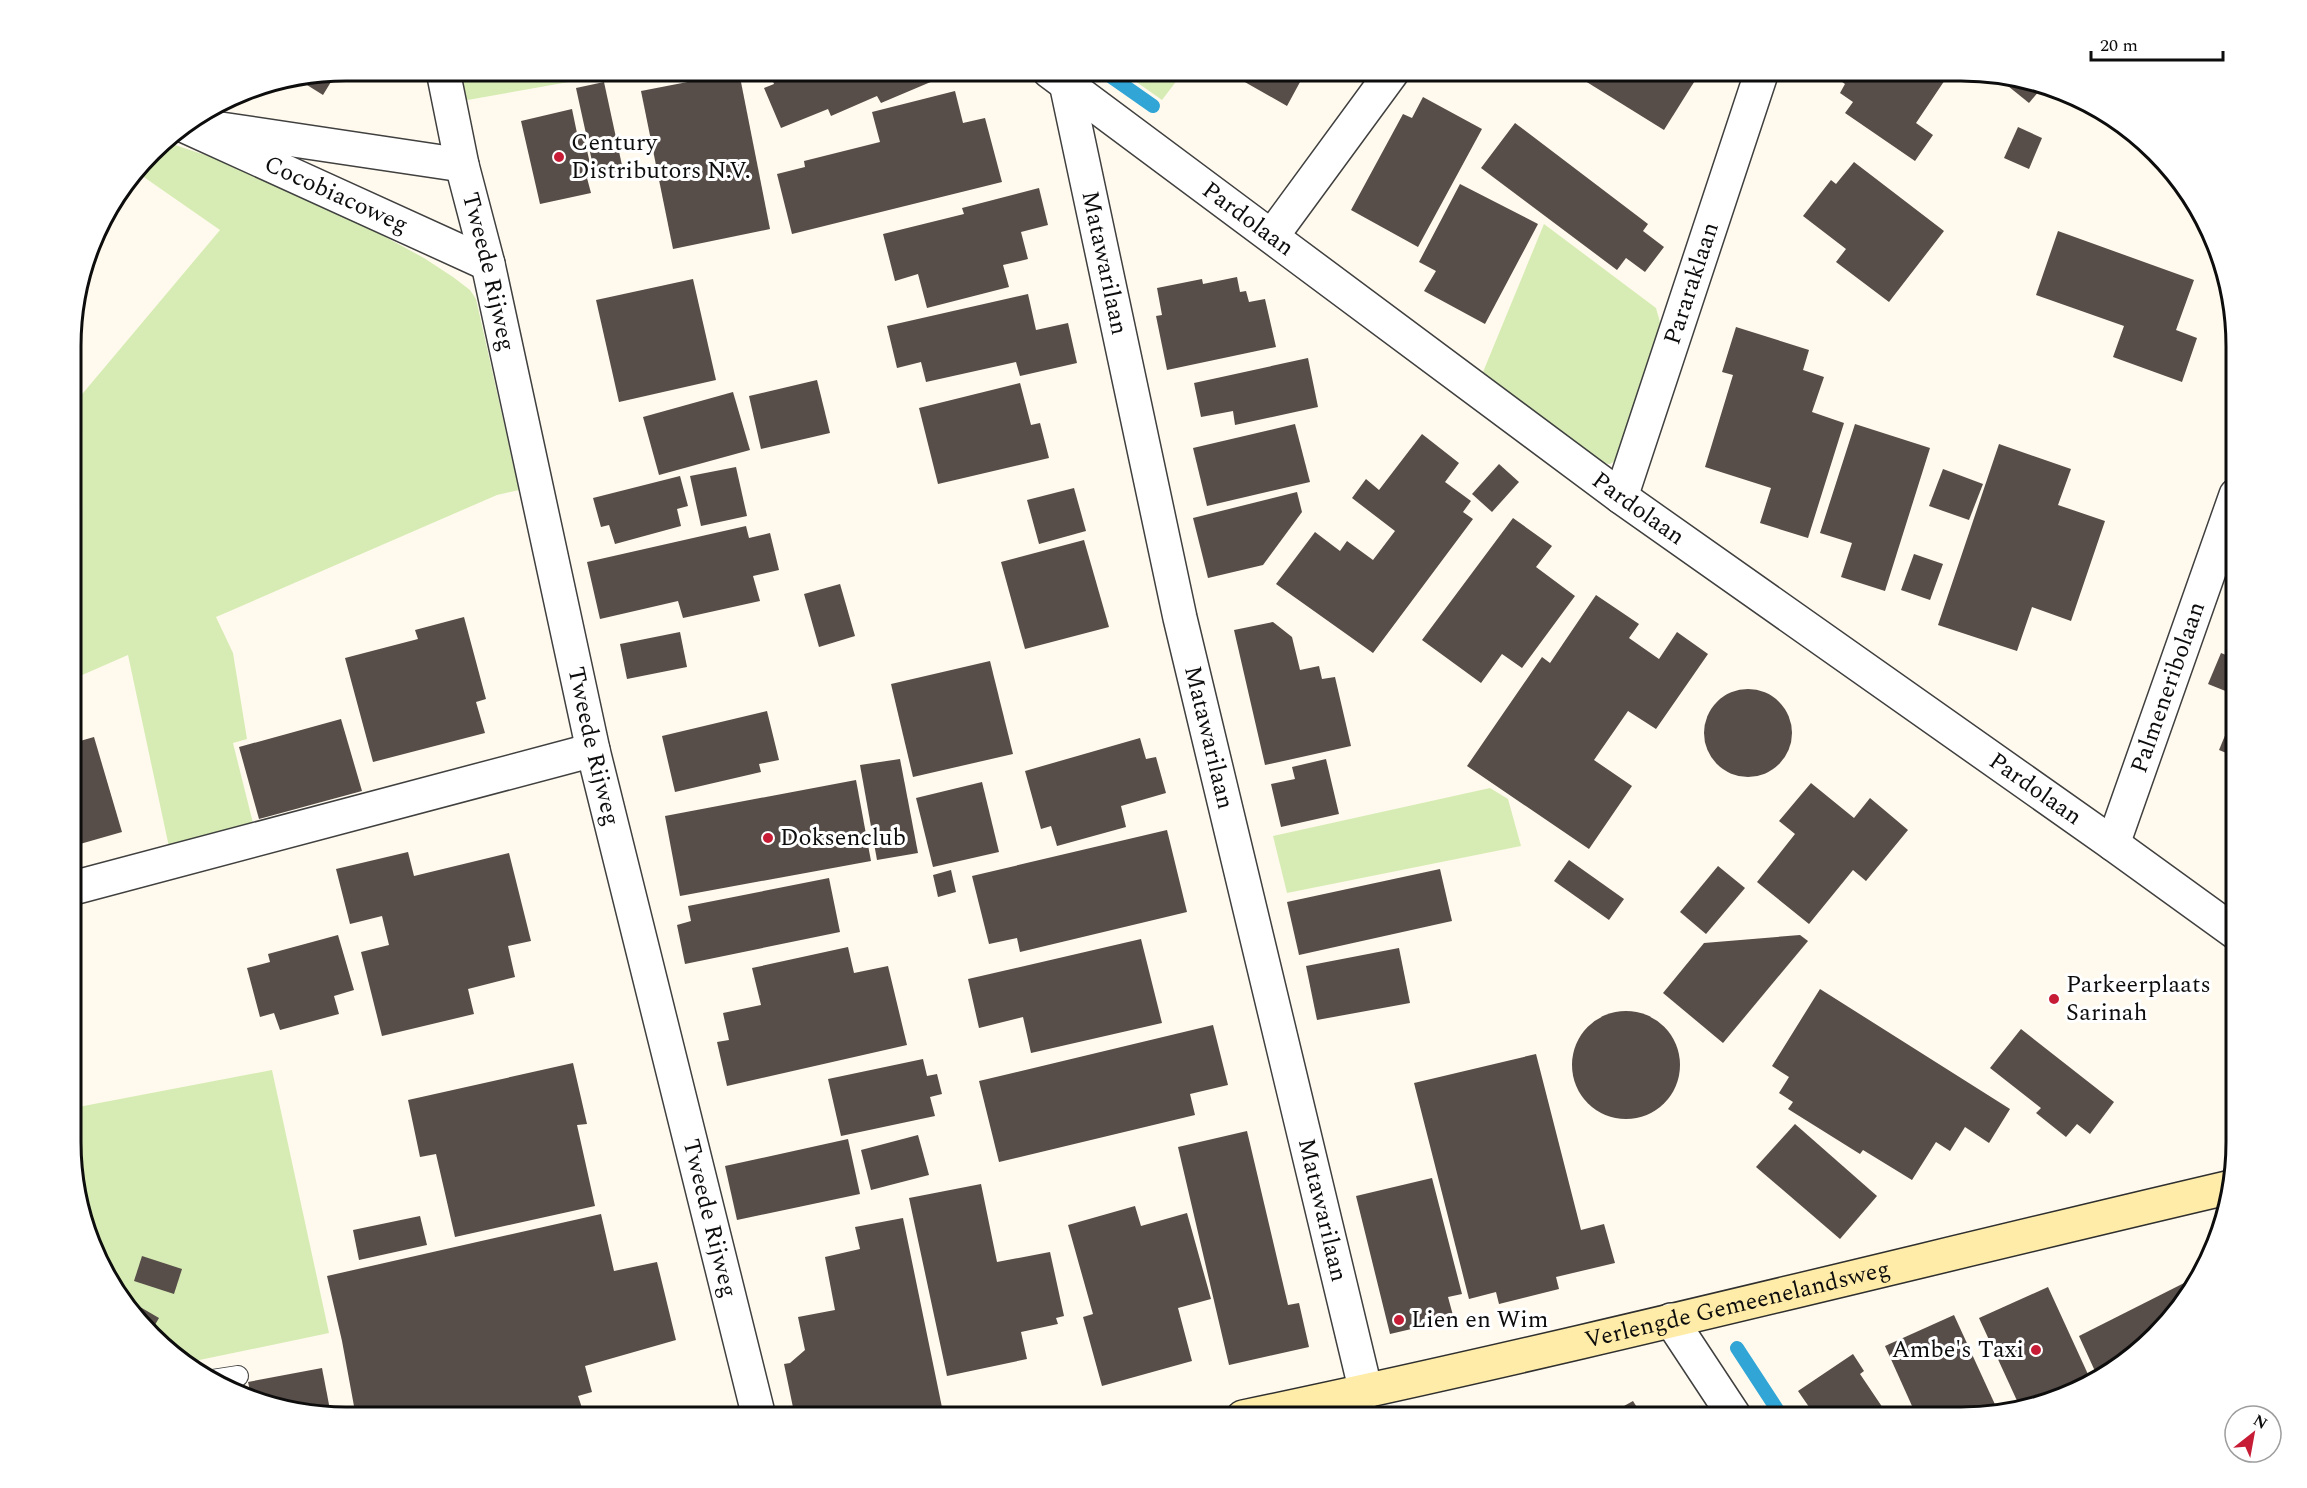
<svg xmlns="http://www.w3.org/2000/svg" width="2307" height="1488" font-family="Spectral,serif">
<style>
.green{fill:#d7ecb4}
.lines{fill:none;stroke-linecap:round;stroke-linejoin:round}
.stream{stroke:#30a5d6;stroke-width:14}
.building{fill:#574d49}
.lane-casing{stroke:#404040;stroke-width:22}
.street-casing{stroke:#404040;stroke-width:36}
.secondary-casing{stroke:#2f2f2f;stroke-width:36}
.lane{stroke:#fff;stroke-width:20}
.street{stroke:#fff;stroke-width:33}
.secondary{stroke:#ffeca8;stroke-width:33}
.poi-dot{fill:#c71c36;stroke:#fff;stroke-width:2}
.labels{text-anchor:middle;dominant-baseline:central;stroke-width:6;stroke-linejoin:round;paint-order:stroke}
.poi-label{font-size:24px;fill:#0d0d0d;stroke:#fff;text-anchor:start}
.street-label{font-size:24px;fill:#0d0d0d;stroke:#fff}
.rim{fill:none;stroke:#0d0d0d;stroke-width:3}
</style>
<rect width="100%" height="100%" fill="#fffaed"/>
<!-- green -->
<g class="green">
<path d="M456,71H631L462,101Z"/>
<path d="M1121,71H1184L1162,100Z"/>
<path d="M163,141L229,163L310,196L424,258L453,277L470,290L476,299L519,490L497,495L216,617L233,653L247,739L233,743L254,827L169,847L128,655L73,679V405L220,230L138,173Z"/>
<path d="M1544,224L1656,308L1662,329L1618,459L1610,464L1602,463L1483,372Z"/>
<path d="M1490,788L1508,799L1521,846L1287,893L1273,836Z"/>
<path d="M272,1070L329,1333L185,1363L117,1295L73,1177V1108Z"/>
</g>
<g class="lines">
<!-- stream -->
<g class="stream">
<path d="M1103,71L1153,106"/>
<path d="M1737,1348L1782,1417"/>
</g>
</g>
<!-- building -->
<g class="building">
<path d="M769,71H929L933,81L881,103L877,96L831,116L828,109L781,128L764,88L774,84Z"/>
<path d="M1241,71H1306L1287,106L1243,81L1247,74Z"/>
<path d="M1569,71H1701L1664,130Z"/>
<path d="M1844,71H1951L1916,123L1933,135L1915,161L1845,113L1853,102L1840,93L1845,84L1838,79Z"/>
<path d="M337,72L323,95L299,80H300Z"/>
<path d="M739,72L770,229L673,249L641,91Z"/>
<path d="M2007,77L2032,80L2044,85L2029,103L2003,82Z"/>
<path d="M604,82L623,170L595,175L576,88Z"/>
<path d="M955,91L963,123L985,118L1002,182L792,234L777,174L805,167L804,161L880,142L872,112Z"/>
<path d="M1423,97L1482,129L1418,247L1351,210L1403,114L1412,118Z"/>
<path d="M572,109L578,138L584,137L593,177L587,178L591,193L540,204L521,121Z"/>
<path d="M2104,112L2114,117L2136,141L2135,142Z"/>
<path d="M1515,123L1648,224L1643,231L1664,247L1645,272L1626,258L1617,270L1481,168Z"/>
<path d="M2018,127L2042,138L2029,169L2004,158Z"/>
<path d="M1854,162L1944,231L1889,302L1836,262L1846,249L1803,216L1831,180L1836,184Z"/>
<path d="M1460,184L1538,224L1485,324L1424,291L1436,271L1419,262Z"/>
<path d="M1039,188L1048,225L1021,232L1028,259L1003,265L1009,287L927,308L918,274L895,281L883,234L964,214L962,208Z"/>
<path d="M2058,231L2194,280L2176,330L2197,338L2182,382L2113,357L2124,326L2036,295Z"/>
<path d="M1237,277L1240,292L1246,291L1249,302L1265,299L1276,347L1167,370L1156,316L1162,315L1157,288L1202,279L1203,284Z"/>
<path d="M693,279L716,380L619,402L596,300Z"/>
<path d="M1028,294L1036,330L1068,323L1077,363L1020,376L1016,362L926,382L921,362L897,368L887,326Z"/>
<path d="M1736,327L1809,350L1803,370L1824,377L1812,412L1844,423L1808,538L1760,523L1771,488L1705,467L1733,375L1722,372Z"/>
<path d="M1308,358L1318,407L1235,425L1233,411L1201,417L1194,383Z"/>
<path d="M817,380L830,433L761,449L749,396Z"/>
<path d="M1020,383L1031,425L1040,423L1049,458L938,484L919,408Z"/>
<path d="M733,392L750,450L659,475L643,417Z"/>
<path d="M1295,424L1310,482L1207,506L1193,448Z"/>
<path d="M1855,424L1930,448L1885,591L1841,577L1852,543L1820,533Z"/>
<path d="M1422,434L1459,463L1445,482L1471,501L1463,512L1473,519L1373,653L1276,584L1315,532L1340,551L1347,541L1373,560L1395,531L1352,498L1366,479L1379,490Z"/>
<path d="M1999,444L2071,469L2058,505L2105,521L2071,621L2032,607L2017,651L1938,625Z"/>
<path d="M1499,464L1519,482L1492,512L1472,494Z"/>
<path d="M736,467L747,516L701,526L690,476Z"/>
<path d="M1943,469L1983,484L1969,520L1929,506Z"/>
<path d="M680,476L688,506L677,509L681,526L615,544L609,525L601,527L593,498Z"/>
<path d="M1074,488L1086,531L1039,544L1027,500Z"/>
<path d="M1297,492L1302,512L1263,565L1208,578L1193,518Z"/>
<path d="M1513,518L1552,546L1536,567L1575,596L1522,668L1502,654L1481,683L1422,640Z"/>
<path d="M746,526L749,538L770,533L779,570L753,576L760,601L683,618L678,601L600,619L587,562Z"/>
<path d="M1084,540L1109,627L1025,649L1001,562Z"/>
<path d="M1914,554L1943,564L1930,600L1901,590Z"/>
<path d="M840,584L855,636L819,647L804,594Z"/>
<path d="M1596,595L1639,624L1629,638L1659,659L1677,632L1708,654L1656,729L1628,711L1594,760L1632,786L1589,849L1467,766L1542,657L1550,663Z"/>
<path d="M464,617L486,699L476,702L485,733L373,762L345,658L418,639L415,630Z"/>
<path d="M1273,622L1292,637L1300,670L1319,666L1322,679L1335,677L1351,746L1265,765L1234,630Z"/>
<path d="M680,632L687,667L627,679L620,644Z"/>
<path d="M2221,653L2236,659V687L2233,694L2208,684Z"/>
<path d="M990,661L1013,754L913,777L891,684Z"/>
<circle cx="1748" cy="733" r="44"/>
<path d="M2236,709V757L2219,750Z"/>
<path d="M767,711L779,760L759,764L761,772L675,792L662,736Z"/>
<path d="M341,719L362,791L259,819L239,747Z"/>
<path d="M94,737L122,832L73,846V743Z"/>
<path d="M1140,738L1146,759L1156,757L1166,793L1121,806L1126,827L1057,846L1051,826L1041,829L1025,771Z"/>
<path d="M900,759L918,853L877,860L860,765Z"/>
<path d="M1326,759L1339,814L1281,827L1271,784L1295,779L1292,767Z"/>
<path d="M856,780L871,861L680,896L665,816Z"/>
<path d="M982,782L999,852L933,867L916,798Z"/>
<path d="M1811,783L1854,818L1870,798L1908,830L1866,881L1853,870L1809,924L1757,882L1795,834L1779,821Z"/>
<path d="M1167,830L1187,912L1020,952L1017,938L989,944L972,876Z"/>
<path d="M408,852L414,876L509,853L531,941L508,946L515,977L468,989L474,1014L382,1036L361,952L389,945L382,916L350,924L336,869Z"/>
<path d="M1569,860L1624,899L1609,920L1554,881Z"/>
<path d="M1718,866L1745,888L1706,934L1680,912Z"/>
<path d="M1440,869L1452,921L1299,955L1287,902Z"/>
<path d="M951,870L956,892L938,897L933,875Z"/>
<path d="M829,878L840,932L685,964L677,925L691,921L688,906Z"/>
<path d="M338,935L354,990L334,996L339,1014L280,1030L274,1013L260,1017L247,968L270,962L268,954Z"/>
<path d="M1800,935L1808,941L1723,1043L1663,993L1704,943Z"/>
<path d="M1141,939L1162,1023L1031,1053L1023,1017L979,1028L968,979Z"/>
<path d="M848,947L854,973L888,966L907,1045L727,1086L717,1042L729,1040L723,1013L761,1005L752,968Z"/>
<path d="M1399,948L1410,1003L1317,1020L1306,966Z"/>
<path d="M1820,989L2010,1109L1989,1143L1965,1127L1950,1151L1936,1142L1912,1180L1863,1150L1860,1154L1788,1109L1793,1102L1779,1093L1789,1077L1772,1066Z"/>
<circle cx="1626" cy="1065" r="54"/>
<path d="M1213,1025L1228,1085L1190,1094L1195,1115L999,1162L979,1081Z"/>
<path d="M2021,1029L2114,1102L2090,1134L2077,1124L2066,1137L2036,1113L2041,1108L1990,1068Z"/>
<path d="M74,1038L81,1073L73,1075V1039Z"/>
<path d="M1536,1054L1581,1230L1604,1224L1615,1263L1556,1277L1559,1289L1499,1304L1496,1292L1469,1299L1414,1083Z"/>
<path d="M923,1059L927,1076L937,1074L942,1094L930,1097L935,1116L841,1136L828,1079Z"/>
<path d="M573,1063L587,1124L577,1125L595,1206L455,1237L436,1154L420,1157L408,1100Z"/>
<path d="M1795,1124L1877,1196L1840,1239L1756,1167Z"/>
<path d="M1247,1131L1288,1305L1299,1303L1309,1347L1229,1365L1178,1147Z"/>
<path d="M918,1135L929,1175L871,1190L861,1150Z"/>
<path d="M848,1139L860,1194L737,1220L725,1166Z"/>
<path d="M1432,1178L1462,1294L1448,1297L1454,1319L1390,1334L1356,1196Z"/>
<path d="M981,1184L997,1262L1050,1252L1064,1316L1056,1318L1058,1324L1021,1332L1027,1359L947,1376L909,1198Z"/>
<path d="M1135,1206L1141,1226L1187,1213L1211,1299L1178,1308L1192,1361L1102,1386L1083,1317L1093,1314L1068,1225Z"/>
<path d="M601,1214L614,1271L657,1262L676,1340L585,1366L592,1392L578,1396L585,1417H356L342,1341L327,1276Z"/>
<path d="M420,1216L427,1245L359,1260L353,1230Z"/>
<path d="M903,1218L944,1417H795L784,1364L790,1363L805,1350L798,1317L835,1310L825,1257L860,1249L855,1227Z"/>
<path d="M142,1256L182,1269L174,1294L134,1281Z"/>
<path d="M2200,1275L2190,1295L2099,1380L2079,1336Z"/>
<path d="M2048,1287L2092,1383L2019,1405L1979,1318Z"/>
<path d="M123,1297L159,1318L152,1330L121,1299Z"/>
<path d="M1954,1315L1998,1411L1978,1417H1917L1885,1346Z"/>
<path d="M1853,1354L1864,1371L1860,1374L1889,1417H1816L1798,1391Z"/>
<path d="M322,1368L331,1415L258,1403L252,1400L248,1382Z"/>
<path d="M1633,1401L1643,1417H1615L1618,1415L1615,1411Z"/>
<path d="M603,1411L608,1417H596Z"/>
</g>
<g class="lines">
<defs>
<path id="lane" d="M212,1380L238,1376"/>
<g id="street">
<path id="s1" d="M443,71L462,165L488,264L593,750L759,1417"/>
<path id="s2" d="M1049,71L1621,497L2113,844L2236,933"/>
<path id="s3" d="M1066,83L1180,618L1366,1392"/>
<path id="s4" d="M185,126L488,264"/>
<path d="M214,128L462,165"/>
<path d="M1272,236L1393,71"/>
<path id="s5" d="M1621,497L1762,71"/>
<path id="s6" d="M2113,844L2236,495"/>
<path d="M73,888L593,750"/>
<path d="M1671,1320L1735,1417"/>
</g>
<g id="secondary">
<path id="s7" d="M1243,1417C1574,1348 1902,1264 2231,1187"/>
</g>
</defs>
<!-- lane casing -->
<use href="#lane" class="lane-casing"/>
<!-- street casing -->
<use href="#street" class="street-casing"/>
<!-- secondary casing -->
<use href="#secondary" class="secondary-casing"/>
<!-- lane -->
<use href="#lane" class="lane"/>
<!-- street -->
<use href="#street" class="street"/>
<!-- secondary -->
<use href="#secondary" class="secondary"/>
</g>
<!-- markers -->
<g class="poi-dot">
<circle cx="559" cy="157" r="6"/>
<circle cx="768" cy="838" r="6"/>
<circle cx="2054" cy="999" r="6"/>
<circle cx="1399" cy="1320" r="6"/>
<circle cx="2036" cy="1350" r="6"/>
</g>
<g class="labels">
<!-- poi labels -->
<g class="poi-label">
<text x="571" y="143">Century<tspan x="571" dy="28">Distributors N.V.</tspan></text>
<text x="780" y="838">Doksenclub</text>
<text x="2066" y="985">Parkeerplaats<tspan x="2066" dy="28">Sarinah</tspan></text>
<text x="1411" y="1320">Lien en Wim</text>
<text x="2024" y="1350" text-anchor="end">Ambe's Taxi</text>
</g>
<!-- street labels -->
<g class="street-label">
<text stroke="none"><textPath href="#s4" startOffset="166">Cocobiacoweg</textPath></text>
<text stroke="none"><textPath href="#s2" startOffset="248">Pardolaan</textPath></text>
<text stroke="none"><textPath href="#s3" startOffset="184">Matawarilaan</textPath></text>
<text stroke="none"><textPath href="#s1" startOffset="206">Tweede Rijweg</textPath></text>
<text stroke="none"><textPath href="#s5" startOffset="225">Pararaklaan</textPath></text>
<text stroke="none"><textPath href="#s2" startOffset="734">Pardolaan</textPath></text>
<text stroke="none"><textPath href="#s6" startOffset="166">Palmeneribolaan</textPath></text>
<text stroke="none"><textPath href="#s3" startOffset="670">Matawarilaan</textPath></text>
<text stroke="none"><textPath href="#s1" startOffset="692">Tweede Rijweg</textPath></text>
<text stroke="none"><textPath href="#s2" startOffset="1220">Pardolaan</textPath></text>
<text stroke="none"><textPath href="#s3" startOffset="1156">Matawarilaan</textPath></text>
<text stroke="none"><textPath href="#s1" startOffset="1178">Tweede Rijweg</textPath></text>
<text stroke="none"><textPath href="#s7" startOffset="507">Verlengde Gemeenelandsweg</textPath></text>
</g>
</g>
<!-- crop -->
<path d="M0 0H2307V1488H0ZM346 81H1961A265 265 0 0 1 2226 346V1142A265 265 0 0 1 1961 1407H346A265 265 0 0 1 81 1142V346A265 265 0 0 1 346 81Z" fill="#fff" fill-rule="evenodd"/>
<path class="rim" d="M346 81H1961A265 265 0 0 1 2226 346V1142A265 265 0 0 1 1961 1407H346A265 265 0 0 1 81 1142V346A265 265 0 0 1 346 81Z"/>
<!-- north arrow -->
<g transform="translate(2253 1434) rotate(31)"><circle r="28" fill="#ffffff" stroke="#9e9e9e" stroke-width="1.5"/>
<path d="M0-4.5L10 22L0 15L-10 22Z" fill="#c71c36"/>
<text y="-9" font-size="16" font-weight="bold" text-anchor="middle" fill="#0d0d0d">N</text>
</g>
<!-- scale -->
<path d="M2091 51v9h132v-9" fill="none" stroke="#0d0d0d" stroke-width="3"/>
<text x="2100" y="51" font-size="18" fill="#0d0d0d" stroke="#ffffff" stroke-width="4.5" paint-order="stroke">20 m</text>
</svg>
